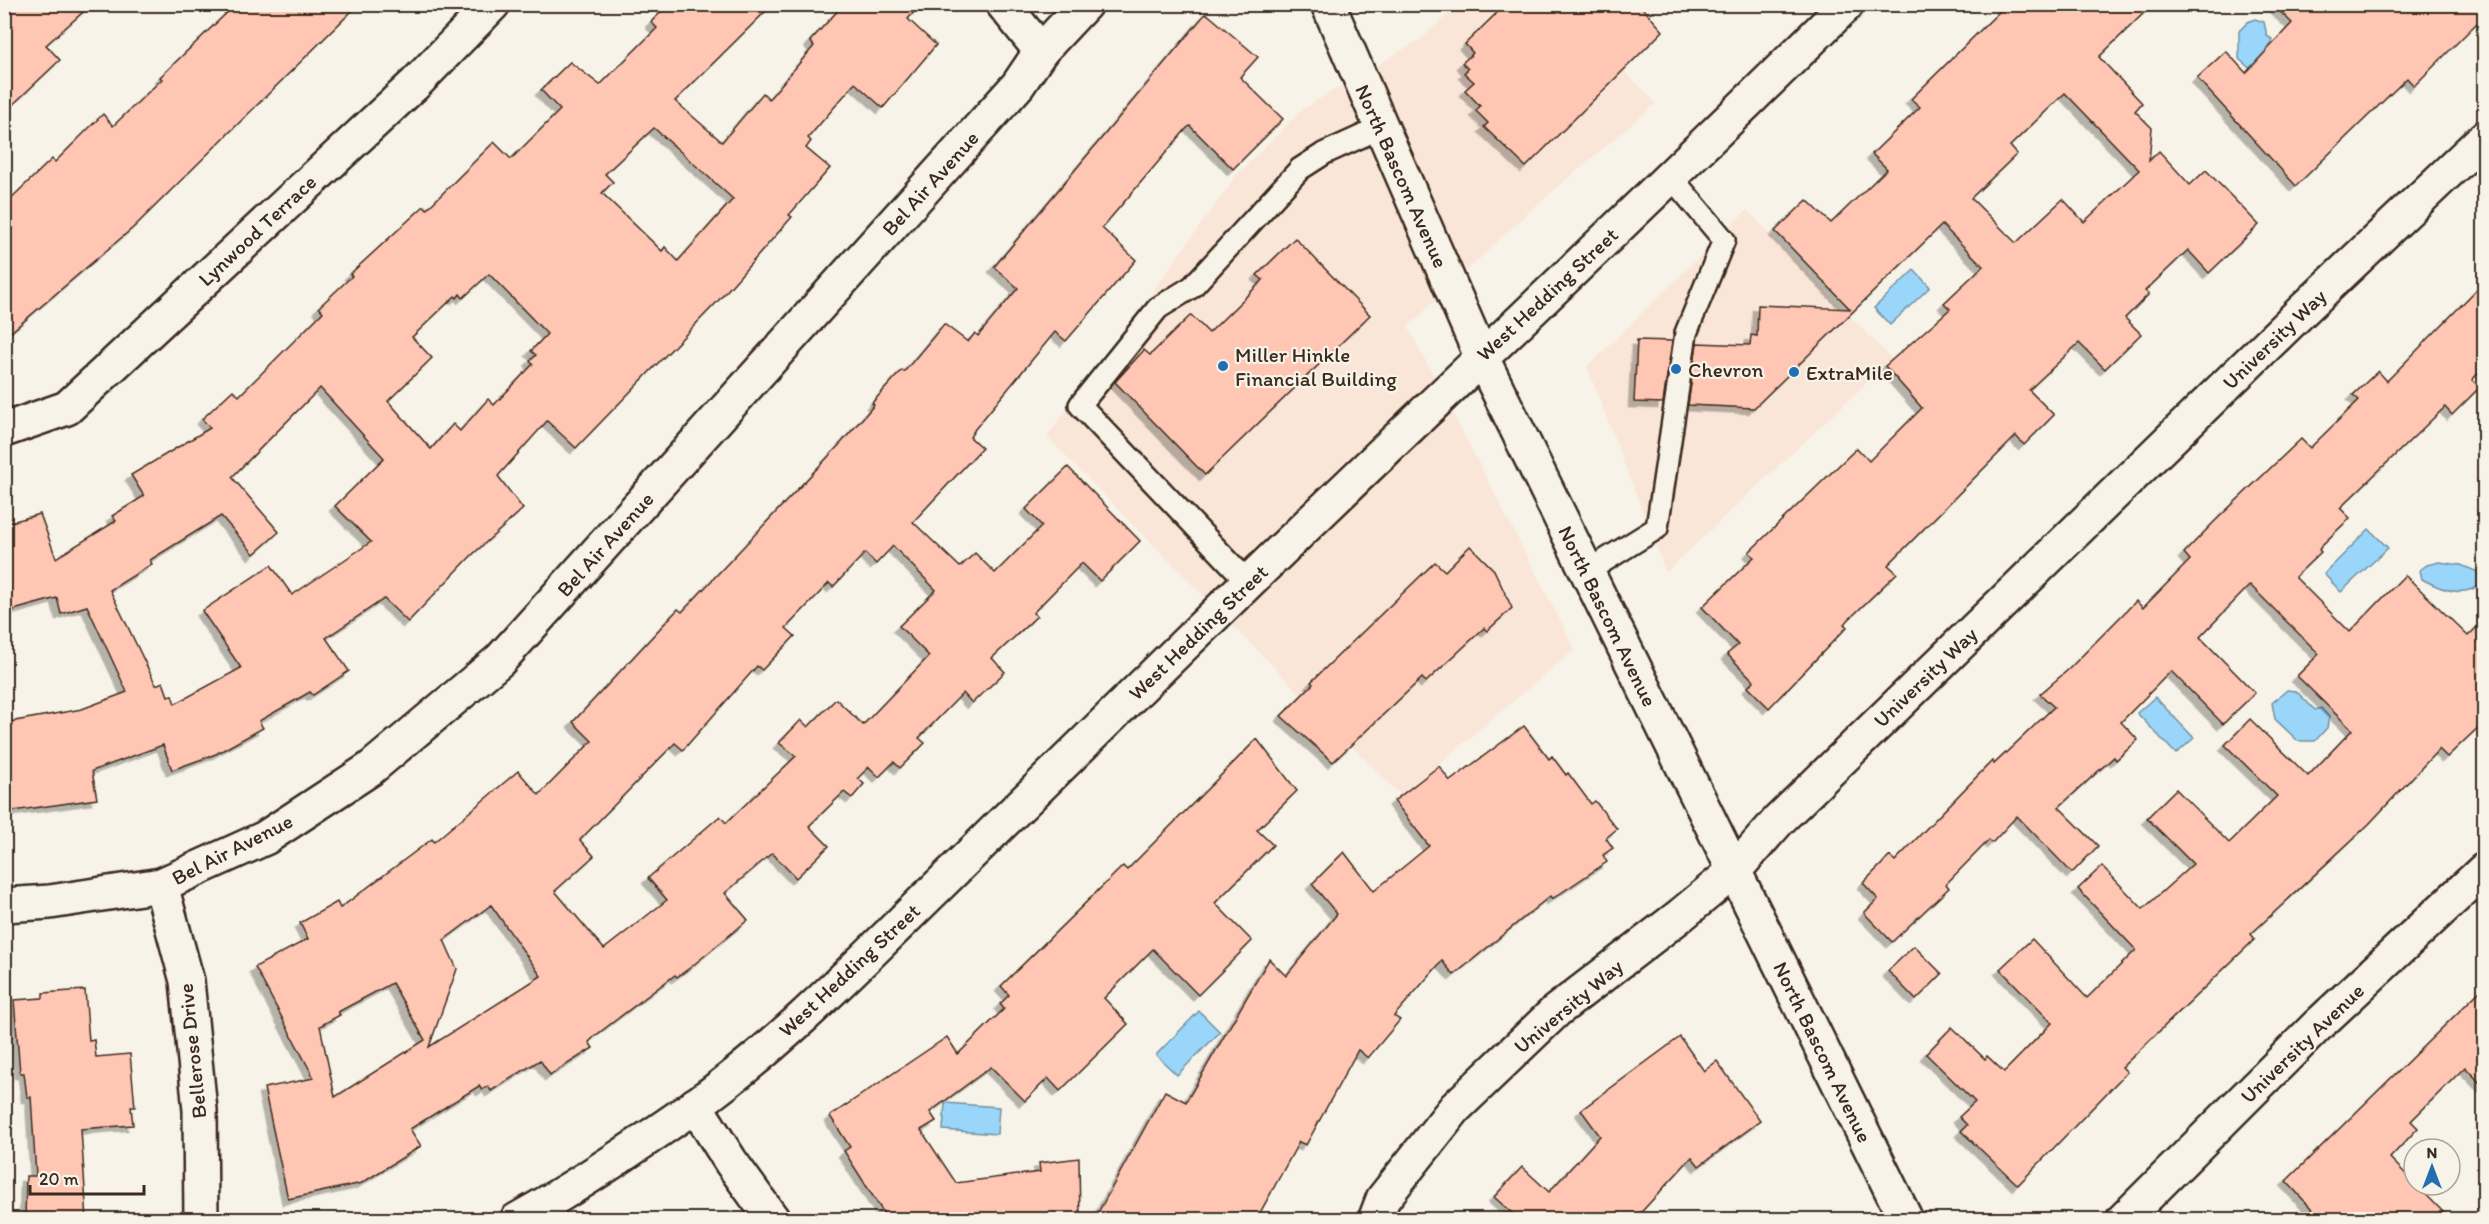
<svg xmlns="http://www.w3.org/2000/svg" width="2489" height="1224" font-family="Itim,sans-serif">
<style>
.built{fill:#f9e6d8}
.water{fill:#99d6fa;stroke:#7391a2;stroke-width:1.5}
.building{fill:#ffc6b3;stroke:#3b2a1e;stroke-width:1.5;fill-rule:evenodd;filter:url(#shadow)}
.lines{fill:none;stroke-linecap:round;stroke-linejoin:round}
.lane-casing{stroke:#3b2a1e;stroke-width:26}
.street-casing{stroke:#3b2a1e;stroke-width:38}
.secondary-casing{stroke:#3b2a1e;stroke-width:38}
.primary-casing{stroke:#3b2a1e;stroke-width:38}
.lane{stroke:#f7f3e8;stroke-width:21}
.street{stroke:#f7f3e8;stroke-width:33}
.secondary{stroke:#f7f3e8;stroke-width:33}
.primary{stroke:#f7f3e8;stroke-width:33}
.poi-dot{fill:#1f6fb2;stroke:#f7f3e8;stroke-width:2}
.labels{text-anchor:middle;dominant-baseline:central;stroke-width:4.5;stroke-linejoin:round;paint-order:stroke}
.street-label{font-size:21px;fill:#3b2a1e;stroke:#f7f3e8}
.poi-label{font-size:21px;fill:#3b2a1e;stroke:#f7f3e8;text-anchor:start}
</style>
<defs>
<filter id="shadow"><feDropShadow dx="-5.5" dy="5.5" stdDeviation="0" flood-color="#0004"/></filter>
</defs>
<rect width="100%" height="100%" fill="#f7f3e8"/>
<filter id="ink" filterUnits="userSpaceOnUse"><feTurbulence type="fractalNoise" baseFrequency=".0167" numOctaves="2"/><feDisplacementMap in="SourceGraphic" scale="12" xChannelSelector="R" yChannelSelector="G"/><feConvolveMatrix kernelMatrix="1 2 1 2 8 2 1 2 1" color-interpolation-filters="sRGB"/></filter>
<g filter="url(#ink)">
<!-- built -->
<g class="built">
<path d="M1458,5H1559L1656,103L1524,216L1408,327L1575,649L1401,796L1047,437L1237,175L1303,109L1421,39Z"/>
<path d="M1747,210L1892,359L1666,572L1587,367Z"/>
</g>
<!-- water -->
<g class="water">
<path d="M2255,19L2264,22L2267,36L2272,39L2268,48L2263,80L2239,59V31L2248,22Z"/>
<path d="M1914,270L1930,287L1890,325L1874,308Z"/>
<path d="M2369,529L2388,548L2341,592L2324,574Z"/>
<path d="M2439,562L2461,565L2478,572L2482,582C2466,600 2440,589 2422,579L2420,570L2427,565Z"/>
<path d="M2287,690L2296,691L2315,710L2321,708L2329,717L2327,728L2315,741H2298L2275,719L2272,703Z"/>
<path d="M2155,697L2194,738L2176,754L2137,713Z"/>
<path d="M1199,1011L1220,1032L1177,1075L1156,1055Z"/>
<path d="M945,1103L999,1107L997,1134L943,1130Z"/>
</g>
<!-- building -->
<g class="building">
<path d="M4,4H92L46,45L60,60L4,113Z"/>
<path d="M236,4H359L134,227L4,338V205L52,159L55,162L103,114L113,126L162,79L160,77Z"/>
<path d="M669,4H773L675,101L722,142L763,93L769,99L814,46L810,41L844,4H921L908,19L936,45L883,108L855,83L808,138L811,141L806,148L830,168L789,215L792,217L718,301L576,448L547,421L498,476L523,509L472,555L408,622L384,599L326,638L349,671L313,695L310,692L259,721L263,728L216,754L172,770L163,745L92,771L97,799L13,811L4,763V723L82,709L127,692L87,606L61,614L57,598L10,611L4,592V524L40,514L56,558L116,521L112,516L144,496L131,475L210,428L202,419L233,390L239,396L323,312L319,307L352,276L350,274L424,206L427,209L494,142L511,159L560,110L541,90L570,62L600,85L657,28L651,22ZM654,128L733,199L678,261L665,247L662,251L602,193L613,182L605,174ZM489,274L547,334L531,351L536,355L530,361L533,364L494,405L488,399L460,431L453,424L431,449L388,401L432,358L412,337L455,296L457,298L460,294L463,298ZM320,388L384,458L335,506L371,542L292,595L271,565L202,611L241,668L175,704L172,695L168,696L163,682L156,685L110,590L152,564L150,560L221,516L254,554L279,532L232,477Z"/>
<path d="M1506,4H1639L1663,31L1526,167L1484,127L1488,123L1476,111L1480,106L1465,90L1474,82L1464,73L1468,69L1462,63L1473,53L1465,44Z"/>
<path d="M2007,4H2153L2099,57L2142,103L2135,111L2152,128L2149,161L2159,151L2190,185L2206,170L2259,225L2209,273L2188,250L2145,291L2149,294L2125,318L2141,334L2105,369L2079,343L2029,390L2054,415L2024,445L2016,436L1888,565L1897,573L1844,624L1847,627L1769,708L1748,687L1754,681L1727,654L1738,645L1702,607L1754,557L1749,552L1857,448L1869,461L1922,408L1885,366L1950,309L1944,303L1983,266L1942,225L1754,408L1688,405L1697,343L1750,345L1751,335L1757,336L1758,305L1850,309L1775,231L1807,200L1831,223L1887,169L1872,154L1920,107L1911,99ZM2065,93L2139,170L2084,222L2063,199L2016,243L1971,198L2017,154L2010,146Z"/>
<path d="M2272,4H2484V16L2414,86L2407,78L2296,186L2197,78L2226,51L2246,73L2292,23Z"/>
<path d="M1206,13L1258,57L1240,77L1283,119L1233,169L1190,126L1187,128L1102,228L1136,260L1066,341L1055,332L975,429L970,437L982,448L913,522L960,567L975,553L995,573L1042,526L1026,509L1068,467L1140,541L1100,581L1082,563L1033,613L1037,616L992,658L1005,672L972,703L963,693L919,738L925,743L900,768L894,762L879,777L869,767L858,778L864,784L852,798L844,792L809,826L829,846L796,878L772,853L725,893L748,920L691,967L677,977L675,975L595,1036L589,1042L593,1048L550,1075L540,1060L491,1091L488,1086L482,1090L479,1086L410,1129L421,1146L362,1183L288,1199L264,1088L314,1078L255,967L308,939L300,923L337,902L340,908L432,839L434,842L518,771L539,795L592,741L573,722L678,609L682,612L842,442L874,405L872,403L902,370L904,372L944,324L968,342L975,333L978,336L1018,288L994,267ZM893,546L936,590L899,626L929,656L863,725L836,699L808,727L801,720L779,743L796,756L726,823L720,816L648,878L667,900L604,949L555,891L594,856L580,840L675,743L683,750L757,666L762,670L795,636L786,628L829,583L833,587L865,553L876,564ZM491,905L541,976L429,1047L457,969L444,940ZM392,983L425,1040L335,1097L320,1026L340,1015L338,1012Z"/>
<path d="M1295,238L1370,315L1205,475L1115,382L1144,350L1150,355L1191,315L1209,333L1263,280L1257,275Z"/>
<path d="M2484,282V367L2472,380L2480,387L2452,415L2445,407L2340,508L2350,518L2323,544L2319,550L2321,552L2295,577L2350,632L2405,575L2468,636L2484,620V722L2447,757L2439,749L2369,824L2251,934L2255,939L2122,1067L2127,1072L2018,1185L1961,1131L1967,1125L1959,1117L1975,1102L1926,1054L1952,1027L1985,1059L1987,1056L2004,1072L2052,1023L2000,969L2032,939L2087,998L2136,950L2078,889L2102,866L2143,909L2193,864L2147,818L2176,789L2229,843L2277,796L2225,745L2250,719L2308,776L2352,730L2297,676L2319,654L2250,585L2200,637L2255,693L2223,724L2171,671L2121,722L2138,740L2116,760L2114,757L2059,807L2098,846L2072,873L2017,816L1992,843L1989,840L1946,884L1949,888L1892,942L1864,913L1878,899L1863,883L1890,856L1895,861L1992,761L1994,764L2054,707L2040,694L2069,669L2136,601L2143,608L2190,560L2184,553L2215,521L2301,439L2310,448L2359,400L2353,395L2378,371L2387,381Z"/>
<path d="M1637,340L1672,341L1663,403L1634,402Z"/>
<path d="M1470,546L1494,570L1512,608L1487,631L1484,628L1426,682L1422,678L1333,762L1281,716L1313,684L1311,682L1435,562L1445,571Z"/>
<path d="M1524,726L1549,759L1552,756L1566,775L1568,773L1591,804L1595,801L1617,829L1606,838L1613,848L1603,855L1607,862L1552,899L1550,896L1454,975L1442,961L1394,1016L1400,1020L1368,1058L1358,1050L1306,1145L1299,1142L1256,1220H1094L1165,1091L1186,1102L1269,959L1286,976L1337,914L1312,884L1344,852L1374,891L1429,846L1394,801L1439,766L1450,781Z"/>
<path d="M1257,739L1297,791L1257,830L1273,845L1215,903L1252,941L1198,995L1153,949L1104,998L1128,1024L1060,1091L1048,1078L1025,1101L991,1067L930,1112L936,1121L921,1130L956,1183L1040,1172L1039,1163L1079,1158L1080,1220H888L844,1151L850,1147L830,1116L947,1037L958,1054L1004,1009L1000,1004L1009,995L1001,986L1123,866L1127,870Z"/>
<path d="M1914,946L1942,974L1916,1000L1888,971Z"/>
<path d="M2484,987V1087L2465,1067L2411,1121L2418,1128L2390,1158L2451,1220H2322L2286,1181Z"/>
<path d="M85,990L89,1041L94,1040L96,1057L130,1054L135,1107H131L133,1125L81,1129L87,1220H25L26,1176H36L31,1097H27L24,1073H20L14,1000L43,998V993Z"/>
<path d="M1680,1037L1704,1071L1717,1061L1760,1121L1699,1166L1692,1157L1634,1220H1520L1494,1197L1522,1167L1549,1192L1600,1136L1581,1110Z"/>
</g>
<g class="lines">
<defs>
<g id="lane">
<path d="M1586,572L1657,528L1686,333L1724,240L1672,178"/>
<path d="M1248,582L1080,405L1158,308L1192,287L1300,169L1325,153L1380,128"/>
</g>
<g id="street">
<path d="M1003,4L1041,51"/>
<path d="M4,430L67,408L415,84L493,4"/>
<path d="M161,885L187,981L200,1110L201,1220"/>
<path d="M4,905L50,902L161,885L265,838L370,769L500,660L1018,85L1041,51L1085,4"/>
<path d="M695,1105L731,1162L773,1220"/>
<path d="M1375,1220L1383,1199L1455,1108L1556,1011L1681,915L1734,871L1779,820L2302,311L2484,138"/>
<path d="M2123,1220L2318,1025L2484,870"/>
</g>
<path id="secondary" d="M517,1220C578,1186 636,1147 693,1107C776,1048 850,973 922,902C1011,815 1099,728 1188,641C1406,427 1630,220 1847,4"/>
<path id="primary" d="M1328,4L1481,356L1906,1220"/>
</defs>
<!-- lane casing -->
<use href="#lane" class="lane-casing"/>
<!-- street casing -->
<use href="#street" class="street-casing"/>
<!-- secondary casing -->
<use href="#secondary" class="secondary-casing"/>
<!-- primary casing -->
<use href="#primary" class="primary-casing"/>
<!-- lane -->
<use href="#lane" class="lane"/>
<!-- street -->
<use href="#street" class="street"/>
<!-- secondary -->
<use href="#secondary" class="secondary"/>
<!-- primary -->
<use href="#primary" class="primary"/>
</g>
</g>
<!-- markers -->
<g class="poi-dot">
<circle cx="1223" cy="366" r="6"/>
<circle cx="1676" cy="369" r="6"/>
<circle cx="1794" cy="372" r="6"/>
</g>
<g class="labels">
<!-- street labels -->
<g class="street-label">
<text transform="translate(1402 176) rotate(66)">North Bascom Avenue</text>
<text transform="translate(930 183) rotate(-48)">Bel Air Avenue</text>
<text transform="translate(257 230) rotate(-43)">Lynwood Terrace</text>
<text transform="translate(1547 294) rotate(-43)">West Hedding Street</text>
<text transform="translate(2274 339) rotate(-44)">University Way</text>
<text transform="translate(605 544) rotate(-48)">Bel Air Avenue</text>
<text transform="translate(1608 616) rotate(64)">North Bascom Avenue</text>
<text transform="translate(1198 632) rotate(-44)">West Hedding Street</text>
<text transform="translate(1925 677) rotate(-44)">University Way</text>
<text transform="translate(232 849) rotate(-27)">Bel Air Avenue</text>
<text transform="translate(849 970) rotate(-43)">West Hedding Street</text>
<text transform="translate(1568 1006) rotate(-40)">University Way</text>
<text transform="translate(2302 1043) rotate(-44)">University Avenue</text>
<text transform="translate(192 1051) rotate(-96)">Bellerose Drive</text>
<text transform="translate(1823 1052) rotate(64)">North Bascom Avenue</text>
</g>
<!-- poi labels -->
<g class="poi-label">
<text x="1235" y="354">Miller Hinkle<tspan x="1235" dy="24">Financial Building</tspan></text>
<text x="1688" y="369">Chevron</text>
<text x="1806" y="372">ExtraMile</text>
</g>
</g>
<!-- margin -->
<rect width="2489" height="1224" fill="none" stroke="#f7f3e8" stroke-width="24"/>
<rect x="12" y="12" width="2465" height="1200" fill="none" stroke="#3b2a1e" stroke-width="2" filter="url(#ink)"/>
<!-- north arrow -->
<g transform="translate(2432 1167)"><circle r="28" fill="#f7f3e8" stroke="#aca397" stroke-width="1.5"/>
<path d="M0-4.5L10 22L0 15L-10 22Z" fill="#1f6fb2"/>
<text y="-9" font-size="16" font-weight="bold" text-anchor="middle" fill="#3b2a1e">N</text>
</g>
<!-- scale -->
<path d="M30 1185v9h114v-9" fill="none" stroke="#3b2a1e" stroke-width="3"/>
<text x="39" y="1185" font-size="18" fill="#3b2a1e" stroke="#f7f3e8" stroke-width="4.5" paint-order="stroke">20 m</text>
</svg>
